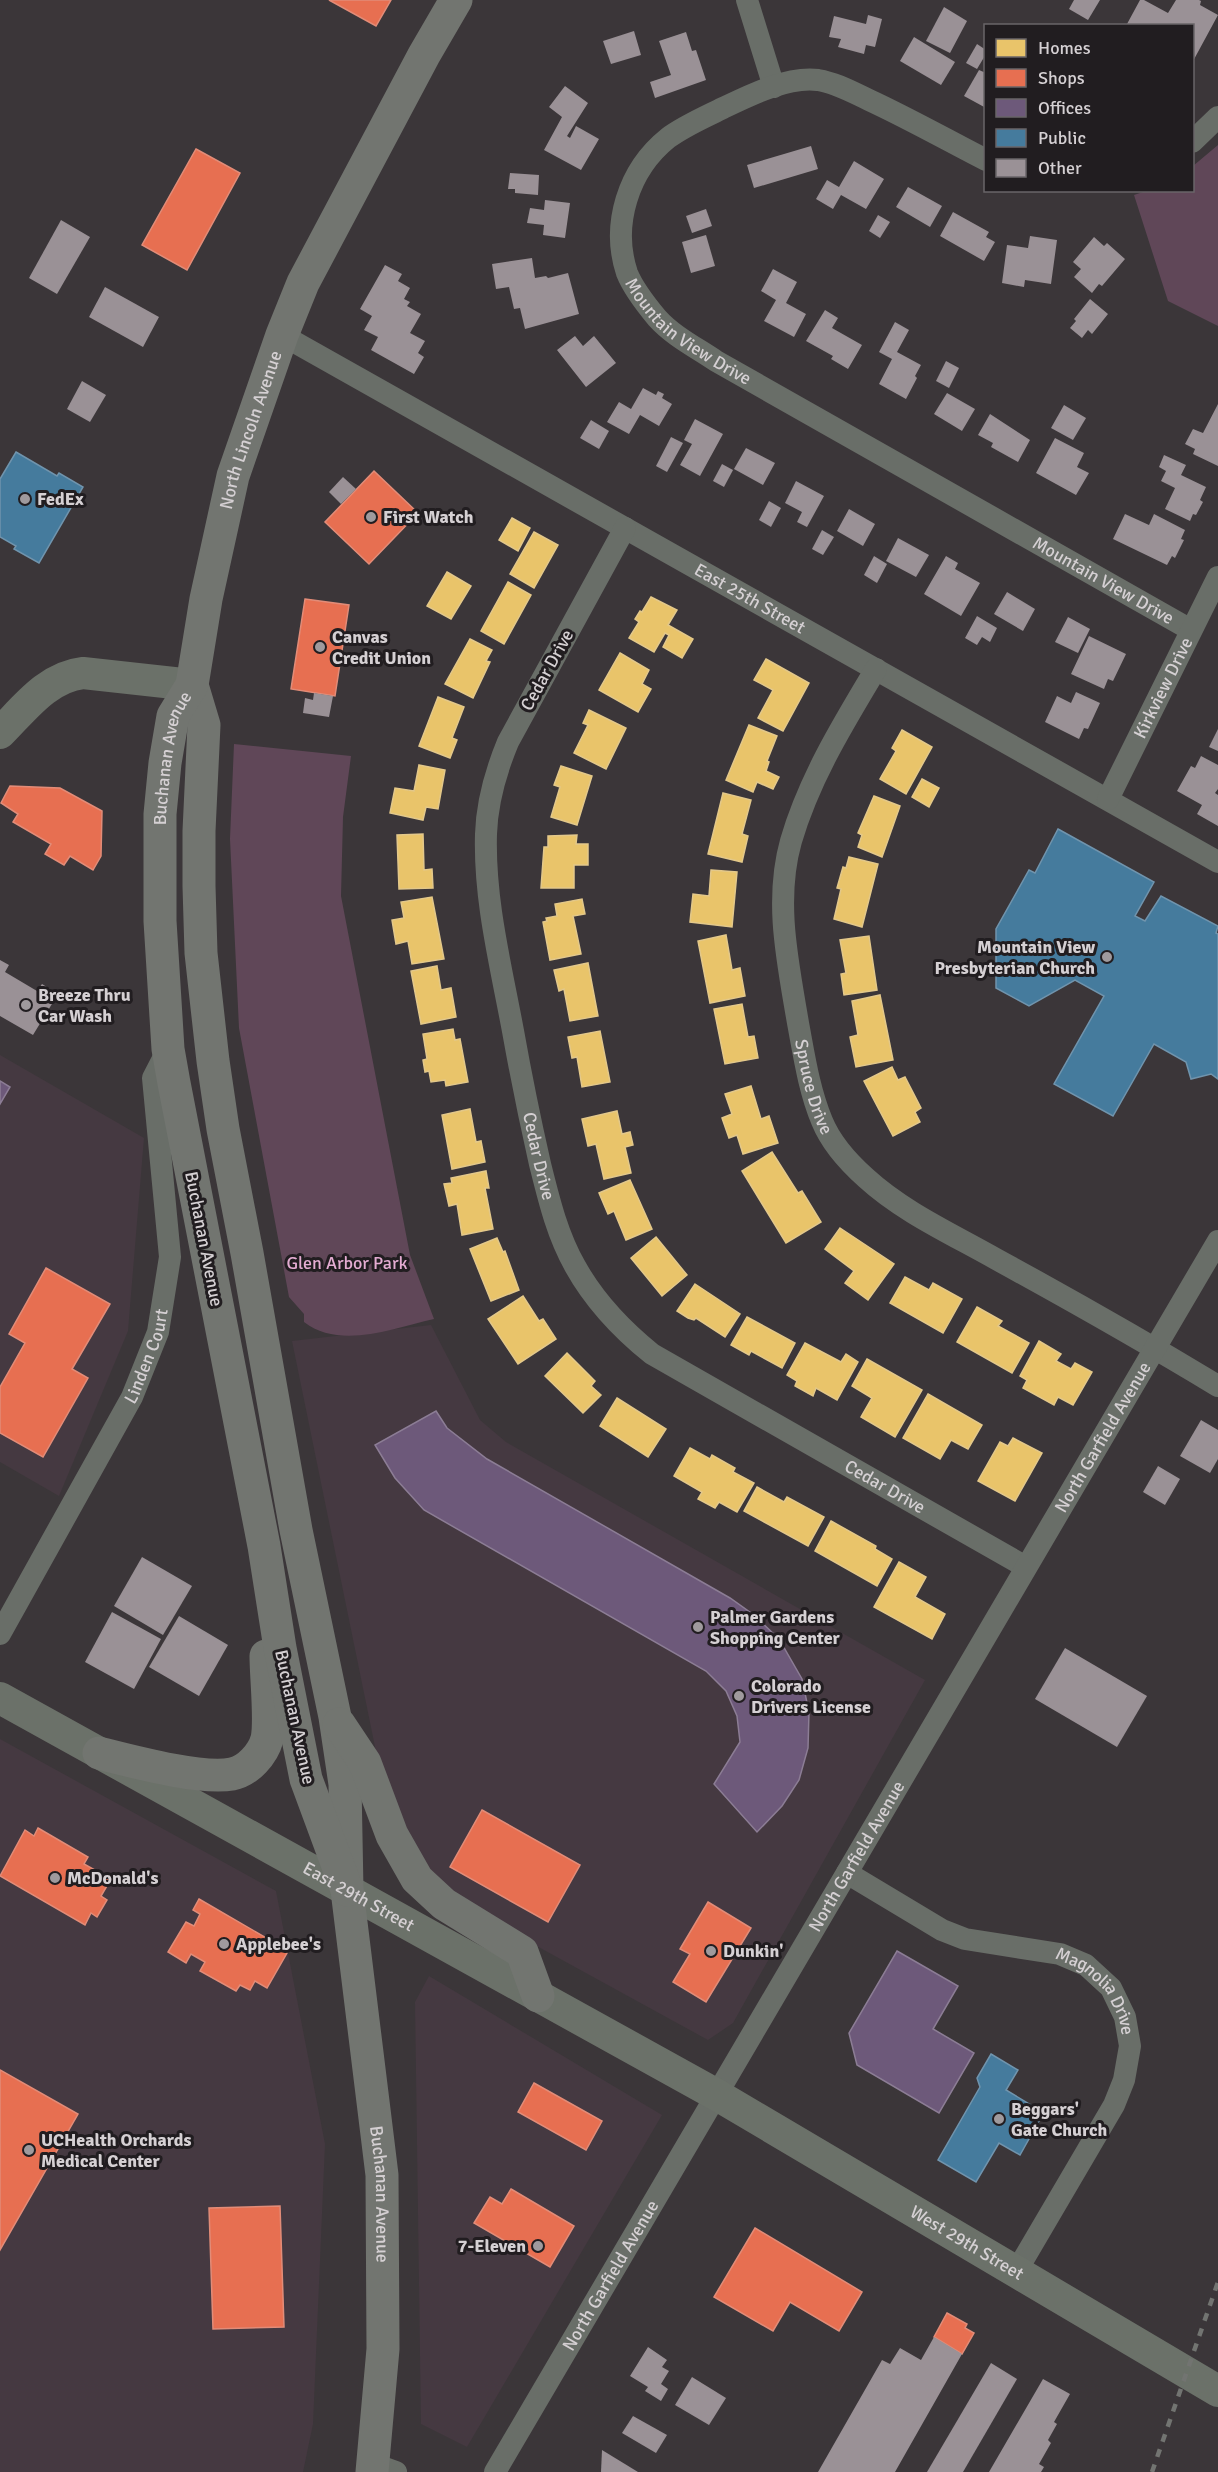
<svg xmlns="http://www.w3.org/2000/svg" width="1218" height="2472" font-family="Signika,sans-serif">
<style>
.built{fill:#453941}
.green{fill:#604758}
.homes{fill:#e9c46a;stroke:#e3c88a;stroke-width:1.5}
.shops{fill:#e76f51;stroke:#e28c78;stroke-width:1.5}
.offices{fill:#6d597a;stroke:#8c7d95;stroke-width:1.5}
.public{fill:#457b9d;stroke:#7094ad;stroke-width:1.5}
.building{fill:#9a9196}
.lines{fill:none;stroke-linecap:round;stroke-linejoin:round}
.street{stroke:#696e68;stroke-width:22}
.secondary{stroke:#6b7169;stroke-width:32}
.highway{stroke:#727570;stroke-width:33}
.rail{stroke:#727471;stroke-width:4.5;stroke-dasharray:8 8;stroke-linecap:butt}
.poi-dot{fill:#9f9a9d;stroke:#211d20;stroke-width:2}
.labels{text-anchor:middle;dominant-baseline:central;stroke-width:6;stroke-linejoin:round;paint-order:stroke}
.street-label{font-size:18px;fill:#d5d0d3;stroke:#211d20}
.poi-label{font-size:18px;font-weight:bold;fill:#d5d0d3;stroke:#211d20;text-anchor:start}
.park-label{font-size:18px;fill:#e4acd2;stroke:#211d20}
</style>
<rect width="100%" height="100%" fill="#3b3639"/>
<!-- built -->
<g class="built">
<path d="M0,1055L144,1138L128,1331L59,1496L0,1462Z"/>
<path d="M431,1325L480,1420L506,1442L925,1680L733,2023L708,2040L453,1900L404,1840L382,1781L292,1341Z"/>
<path d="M0,1739L276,1891L325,2144L313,2424L303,2472H0Z"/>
<path d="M429,1976L662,2115L467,2447L421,2424L415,2002Z"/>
</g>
<!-- green -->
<g class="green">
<path d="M1218,145V326L1168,301L1134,195L1146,191L1192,190L1193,166Z"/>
<path d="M234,744L351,756L343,817L341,896L410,1255L434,1319C394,1328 340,1350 304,1322V1314L289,1297L239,1028L230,839Z"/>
</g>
<!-- homes -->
<g class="homes">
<path d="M512,518L530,528L518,551L499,540Z"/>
<path d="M534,532L558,545L534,588L510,574Z"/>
<path d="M447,572L471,586L451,619L427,606Z"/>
<path d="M508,582L531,595L504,644L481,631Z"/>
<path d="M651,597L677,610L668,625L693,639L682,658L663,647L669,635L665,633L654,652L629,638L639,622L635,619L640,611L642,612Z"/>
<path d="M470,639L492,650L486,661L490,662L473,698L445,684Z"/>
<path d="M620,653L649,670L642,684L651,689L638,712L599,690Z"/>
<path d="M766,659L809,683L783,731L758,718L773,690L754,680Z"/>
<path d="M438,697L464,707L452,738L457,740L450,758L419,746Z"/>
<path d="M589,710L626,728L606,769L574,753L588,725L583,723Z"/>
<path d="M749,725L777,736L767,761L769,762L766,771L779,777L773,789L757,782L753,792L726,780Z"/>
<path d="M902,730L932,747L906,794L880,779L896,751L892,748Z"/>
<path d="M419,765L445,770L438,809L426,807L423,820L390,813L395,788L414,791Z"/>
<path d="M561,766L592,776L577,825L551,817L560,787L554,785Z"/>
<path d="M922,779L939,788L929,807L912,797Z"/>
<path d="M723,793L751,800L742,834L748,836L742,862L708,854Z"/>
<path d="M874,796L900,806L882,857L858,847L862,835L858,833Z"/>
<path d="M423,834L424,870L432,869L433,888L399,889L397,835Z"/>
<path d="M577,835L576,844H588V865H574V888H541L544,847H548V836Z"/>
<path d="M849,857L878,864L862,927L834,919L841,889L837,888L843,867L846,868Z"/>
<path d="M711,870L737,872L732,927L690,922L693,894L709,896Z"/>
<path d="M432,897L444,959L412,964L408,941L396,944L392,920L404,918L401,902Z"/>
<path d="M582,899L585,914L573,916L581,954L550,960L543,922L547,921L546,918L557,916L555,904Z"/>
<path d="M726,935L732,970L740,968L745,996L710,1003L698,941Z"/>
<path d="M869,936L877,990L844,995L841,974L846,973L840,940Z"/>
<path d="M588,963L598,1016L570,1021L564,989L559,991L554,970Z"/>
<path d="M437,966L441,990L451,988L456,1017L421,1024L411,971Z"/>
<path d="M880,995L893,1060L856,1067L850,1037L858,1035L852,1001Z"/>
<path d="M742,1004L748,1037L754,1036L758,1058L725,1064L714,1009Z"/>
<path d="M453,1029L455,1040L460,1039L468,1082L446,1086L445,1080L431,1082L429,1071L425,1072L423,1060L427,1059L423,1034Z"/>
<path d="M600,1031L610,1082L582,1087L577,1057L572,1058L568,1037Z"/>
<path d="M892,1067L898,1080L905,1077L921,1108L915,1112L920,1122L893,1136L864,1081Z"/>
<path d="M751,1086L761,1119L769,1116L778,1143L743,1154L737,1135L729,1138L722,1118L732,1114L725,1094Z"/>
<path d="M470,1109L476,1142L481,1141L485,1162L452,1169L442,1115Z"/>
<path d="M617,1111L622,1134L630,1132L633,1145L625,1147L631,1173L604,1179L596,1144L588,1146L582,1119Z"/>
<path d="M772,1152L798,1193L802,1191L821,1222L786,1243L742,1171Z"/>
<path d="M486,1171L489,1188H485L493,1229L462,1235L457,1204L449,1206L444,1184L452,1183L451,1178Z"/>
<path d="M630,1180L652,1229L626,1240L614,1211L608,1214L599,1193Z"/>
<path d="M840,1228L894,1264L868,1300L845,1283L854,1271L825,1249Z"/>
<path d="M656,1237L687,1275L662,1296L631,1258Z"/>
<path d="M497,1238L503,1252L505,1251L519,1290L491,1301L470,1249Z"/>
<path d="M905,1277L929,1290L933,1283L962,1299L943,1333L890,1303Z"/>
<path d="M695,1284L740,1314L725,1337L696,1318L694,1320L688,1318L677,1311Z"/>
<path d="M523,1296L539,1321L543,1319L556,1339L518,1364L488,1319Z"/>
<path d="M977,1307L1002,1321L998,1326L1029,1343L1012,1373L957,1342Z"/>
<path d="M747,1317L795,1343L782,1368L751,1351L749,1355L731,1345Z"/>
<path d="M1039,1341L1061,1354L1056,1361L1071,1369L1075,1363L1092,1372L1073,1405L1058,1397L1054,1405L1023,1388L1027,1380L1020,1376Z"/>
<path d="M805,1343L841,1362L846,1354L858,1362L837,1400L816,1388L813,1396L795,1386L797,1381L787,1375Z"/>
<path d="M567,1353L595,1381L591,1386L601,1395L583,1413L545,1376Z"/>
<path d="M867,1359L922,1390L895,1437L861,1417L872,1398L852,1386Z"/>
<path d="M928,1394L982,1425L968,1449L951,1440L940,1459L903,1438Z"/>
<path d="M617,1398L666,1429L648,1457L600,1426Z"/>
<path d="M1013,1438L1042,1453L1015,1501L978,1481L1000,1442L1008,1446Z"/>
<path d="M690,1448L710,1459L712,1455L735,1468L733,1472L754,1483L737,1512L719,1502L715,1508L698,1499L702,1492L674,1476Z"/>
<path d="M757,1487L784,1502L787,1497L824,1517L808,1546L744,1511Z"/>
<path d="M831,1521L876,1546L875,1549L892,1559L877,1586L815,1551Z"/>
<path d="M899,1562L926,1577L915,1597L945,1614L932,1639L874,1607Z"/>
</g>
<!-- shops -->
<g class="shops">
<path d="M329,0H391L376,26Z"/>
<path d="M196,149L240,173L187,270L142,245Z"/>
<path d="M374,471L418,513L369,564L325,522Z"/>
<path d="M305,599L349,605L335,696L291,689Z"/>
<path d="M10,786L60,788L102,811L101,856L93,870L70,856L64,865L45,854L51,844L13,822L18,814L1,803Z"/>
<path d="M46,1268L110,1304L72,1369L88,1378L43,1457L0,1433V1387L25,1343L9,1334Z"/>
<path d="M482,1810L580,1865L548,1922L450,1867Z"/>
<path d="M38,1828L88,1857L84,1864L111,1879L101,1896L107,1900L97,1917L91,1913L85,1925L0,1876L25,1830L34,1836Z"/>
<path d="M199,1899L275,1943L274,1945L287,1953L267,1988L255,1981L250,1990L240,1985L236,1991L200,1971L205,1962L191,1954L186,1963L168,1952L186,1922L194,1926L200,1914L193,1910Z"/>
<path d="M708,1902L751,1928L706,2002L673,1982L690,1954L680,1949Z"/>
<path d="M0,2070L78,2114L0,2250Z"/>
<path d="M534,2083L602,2121L586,2150L518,2112Z"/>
<path d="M511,2189L574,2226L550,2267L474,2223L490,2197L502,2204Z"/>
<path d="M280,2206L284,2327L213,2329L209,2208Z"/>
<path d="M755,2228L862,2292L839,2331L790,2302L773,2331L714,2297Z"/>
<path d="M947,2313L967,2324L965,2328L974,2333L962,2354L934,2337Z"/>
</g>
<!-- offices -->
<g class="offices">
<path d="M0,1081L10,1087L0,1104Z"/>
<path d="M436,1411L447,1428L487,1459L730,1598L754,1615L779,1639L802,1679L809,1712L808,1748L799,1780L782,1806L757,1832L714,1784L740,1742L737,1716L726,1691L706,1671L424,1510L395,1478L375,1445Z"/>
<path d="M897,1951L958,1986L933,2029L974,2053L939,2113L857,2065L849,2033Z"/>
</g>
<!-- public -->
<g class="public">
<path d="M16,452L57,476L59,473L83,487L39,563L14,549L16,546L0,537V479Z"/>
<path d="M1058,829L1154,882L1135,916L1145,921L1161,896L1218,926L1216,933L1218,934V1079L1211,1074L1191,1079L1186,1062L1154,1044L1113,1116L1054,1084L1104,996L1075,980L1029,1006L996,988V929L1029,870L1035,873Z"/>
<path d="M991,2054L1018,2070L1006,2090L1036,2108L1032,2116L1039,2121L1020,2155L999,2143L976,2182L938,2160L980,2087L977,2078Z"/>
</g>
<!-- building -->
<g class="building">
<path d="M1074,0H1100L1088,20L1069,9Z"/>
<path d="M1140,0H1144L1168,13L1176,0H1199L1201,1L1200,5L1218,15L1192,63V26H1131L1127,24Z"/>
<path d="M944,7L967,21L950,53L926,41Z"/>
<path d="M868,15L882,19L875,47L866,45L864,54L838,47L841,39L829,37L834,16L866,24Z"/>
<path d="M634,31L641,55L611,64L603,41Z"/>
<path d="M686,32L692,51L696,50L706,80L655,98L650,82L671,75L659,41Z"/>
<path d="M914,37L955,62L941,85L900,61Z"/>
<path d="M977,44L986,50V54L977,69L966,63Z"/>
<path d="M979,70L986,73V108L964,96Z"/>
<path d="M565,86L588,103L567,136L570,138L576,126L599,139L581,170L544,150L562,117L549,107Z"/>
<path d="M811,146L818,169L754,188L747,165Z"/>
<path d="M854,161L884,179L866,209L841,195L833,209L816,199L827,180L839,187Z"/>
<path d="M510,173L539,175L538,195L515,193V189H508Z"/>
<path d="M908,187L942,206L930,227L896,207Z"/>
<path d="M545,200L570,203L565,238L543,235L544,225L527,223L530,208L544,210Z"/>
<path d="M706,209L712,226L692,233L686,216Z"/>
<path d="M953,212L989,232L986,237L995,242L984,261L940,236Z"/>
<path d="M878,215L890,222L880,238L869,231Z"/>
<path d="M61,220L90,237L57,294L29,278Z"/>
<path d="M706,235L715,266L691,273L682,242Z"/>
<path d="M1030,236L1057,240L1051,284L1025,280L1024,287L1002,283L1007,245L1028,248Z"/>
<path d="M1094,237L1104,246L1107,243L1125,259L1102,286L1099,284L1092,293L1074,277L1081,269L1073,262Z"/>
<path d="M532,258L535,278L546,276L548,278L568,273L579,314L525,329L520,308L514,309L509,287L496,289L492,264Z"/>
<path d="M385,265L402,274L398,281L410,288L404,299L410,302L407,306L421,314L410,333L425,341L418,353L424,357L414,374L371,350L378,337L364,330L372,316L360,309Z"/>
<path d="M773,269L797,282L786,303L806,314L794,337L764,321L776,300L761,291Z"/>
<path d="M105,287L159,317L143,347L89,317Z"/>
<path d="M1090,299L1108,314L1092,334L1088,330L1082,338L1070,328L1076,321L1074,319Z"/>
<path d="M825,310L838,318L832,328L862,345L848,369L831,359L833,356L806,341Z"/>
<path d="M895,322L909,330L897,352L921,365L915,376L917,378L906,399L879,384L892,359L879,352Z"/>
<path d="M575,336L583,346L594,336L616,363L586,387L557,350Z"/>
<path d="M946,361L959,368L949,388L936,381Z"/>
<path d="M82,381L106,395L90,422L67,409Z"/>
<path d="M643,388L656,395L658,391L664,394L662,398L672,404L659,426L640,415L629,434L607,422L619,402L631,409Z"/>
<path d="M947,393L975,409L962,431L934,414Z"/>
<path d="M1218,404V466L1193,454L1195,449L1185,444L1193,429L1203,433Z"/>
<path d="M1064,405L1086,418L1073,440L1051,428Z"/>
<path d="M990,414L1030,440L1018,462L991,447L993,443L978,435Z"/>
<path d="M695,419L723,434L700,476L680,465L692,444L684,440Z"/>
<path d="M591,420L609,431L599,449L580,438Z"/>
<path d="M671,437L683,443L667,472L656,466Z"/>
<path d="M1055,438L1084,453L1077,467L1089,473L1076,495L1036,473Z"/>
<path d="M746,448L775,463L763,485L734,469Z"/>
<path d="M1164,455L1186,465L1181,475L1206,487L1200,500L1203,502L1196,515L1193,514L1190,521L1165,509L1175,488L1161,481L1166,471L1159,467Z"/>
<path d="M722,464L733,470L724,487L713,481Z"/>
<path d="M343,477L356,489L341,504L329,492Z"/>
<path d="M796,481L824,496L807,527L797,522L802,512L785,503Z"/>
<path d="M769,501L781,508L771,527L759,520Z"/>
<path d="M849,509L875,524L863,546L837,531Z"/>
<path d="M1125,514L1149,525L1154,514L1185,530L1181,539L1184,540L1175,558L1172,556L1167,565L1113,539Z"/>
<path d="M822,530L834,537L823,555L812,549Z"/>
<path d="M898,538L929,555L916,577L886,561Z"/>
<path d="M874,556L887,564L877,583L864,575Z"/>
<path d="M946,556L958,563L955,569L980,583L961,616L924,594Z"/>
<path d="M1007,592L1035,609L1023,631L994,614Z"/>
<path d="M977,616L997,628L990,642L982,637L977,645L965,638Z"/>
<path d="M1068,617L1090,629L1078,653L1055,642Z"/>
<path d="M1089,636L1126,654L1113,681L1108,679L1104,689L1071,674Z"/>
<path d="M1076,692L1100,703L1088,729L1084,728L1079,739L1045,722L1057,696L1071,703Z"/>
<path d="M314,693L333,696L329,717L303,713L305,698L313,700Z"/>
<path d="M1218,729V751L1209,747Z"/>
<path d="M1201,756L1218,765V789L1215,793L1218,795V826L1197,814L1202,805L1177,791L1191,766L1195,768Z"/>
<path d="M0,960L9,965L5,972L37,991L42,984L58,994L33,1035L0,1016Z"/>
<path d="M1201,1420L1218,1430V1459L1210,1473L1180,1456Z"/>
<path d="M1158,1466L1180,1479L1165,1505L1143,1492Z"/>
<path d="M142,1557L192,1586L163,1635L114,1606Z"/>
<path d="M112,1612L161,1639L134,1689L85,1662Z"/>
<path d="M179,1616L228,1645L199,1696L149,1667Z"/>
<path d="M1065,1648L1147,1696L1117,1747L1035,1699Z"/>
<path d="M934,2337L962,2354L895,2472H818L882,2360L890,2364L900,2348L921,2360Z"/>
<path d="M648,2347L667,2360L662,2367L669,2371L661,2384L668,2389L661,2401L645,2391L648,2387L630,2376Z"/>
<path d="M991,2363L1017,2379L963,2472H927Z"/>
<path d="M692,2377L726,2398L709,2425L675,2405Z"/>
<path d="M1043,2379L1070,2394L1054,2422L1057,2424L1048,2440L1051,2443L1039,2464L1044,2467L1041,2472H989Z"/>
<path d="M633,2416L667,2435L656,2453L622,2433Z"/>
<path d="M602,2450L638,2472H601Z"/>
</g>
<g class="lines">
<!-- street -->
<g class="street">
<path d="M747,0L774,87"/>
<path d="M1192,142L1218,117"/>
<path id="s1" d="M986,160C947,140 908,118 869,100C852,92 836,83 818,80C788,76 750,95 723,108C705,117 684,126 668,138C628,170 611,225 627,273C633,288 647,306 657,318C673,336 697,348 716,361L1191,630"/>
<path id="s2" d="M282,335L1218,862"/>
<path id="s3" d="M625,528L508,742C496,771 487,802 486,834C484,900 501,966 513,1031C521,1076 530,1120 540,1164C549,1200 557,1234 575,1266C595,1302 621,1329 652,1354L1026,1567"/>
<path id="s4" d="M876,669C843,724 809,779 791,841C774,901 788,963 798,1023C804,1055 809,1090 822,1121C831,1143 848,1162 866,1178C903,1212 952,1234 996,1259C1071,1300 1145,1342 1218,1386"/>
<path id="s5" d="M1108,799L1218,577"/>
<path id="s6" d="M0,1634L132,1397L158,1332L170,1257L153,1078L168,1049"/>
<path id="s7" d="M847,1873L942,1930L965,1939L1060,1954L1086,1965L1111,1988L1125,2017L1130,2046L1124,2080L1114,2105L1016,2272"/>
<path d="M374,2464L396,2472"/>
<path id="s8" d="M495,2472L1218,1241"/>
</g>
<!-- secondary -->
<g class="secondary">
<path d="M0,733C24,709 47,677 83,673L192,685"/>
<path id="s9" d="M0,1698L717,2095L1218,2391"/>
</g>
<!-- highway -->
<g class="highway">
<path id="s10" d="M192,685L204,725L199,831V886L201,953L213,1061L223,1129L247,1253L296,1530L335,1717L345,1784L347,1890L382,2175L383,2349L372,2472"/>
<path d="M339,1724L365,1763L392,1835L417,1879L444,1904L522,1952L538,1996"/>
<path d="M99,1753C131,1761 201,1780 232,1774C248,1771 263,1754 267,1739C271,1721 266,1677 266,1656"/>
<path id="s11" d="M347,1890L306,1779L280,1648L264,1546L174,1083L168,1049L160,921V814L165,763L173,716L192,685L206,599L233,476L282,335L303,283L424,55L456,0"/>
</g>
<!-- rail -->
<path class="rail" d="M1152,2472L1218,2282"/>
</g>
<!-- markers -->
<g class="poi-dot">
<circle cx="25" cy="499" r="6"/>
<circle cx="371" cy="517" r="6"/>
<circle cx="320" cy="647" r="6"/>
<circle cx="1107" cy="957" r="6"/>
<circle cx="26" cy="1005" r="6"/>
<circle cx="698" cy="1627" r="6"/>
<circle cx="739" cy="1696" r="6"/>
<circle cx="55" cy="1878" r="6"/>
<circle cx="224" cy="1944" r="6"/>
<circle cx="711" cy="1951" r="6"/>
<circle cx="999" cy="2119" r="6"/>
<circle cx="29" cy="2150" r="6"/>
<circle cx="538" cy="2246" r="6"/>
</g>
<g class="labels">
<!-- street labels -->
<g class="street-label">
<text stroke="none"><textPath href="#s1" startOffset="586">Mountain View Drive</textPath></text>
<text stroke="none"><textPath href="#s11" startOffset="1494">North Lincoln Avenue</textPath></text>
<text stroke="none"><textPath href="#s1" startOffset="1072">Mountain View Drive</textPath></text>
<text stroke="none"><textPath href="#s2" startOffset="537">East 25th Street</textPath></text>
<text transform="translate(547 670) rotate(-61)">Cedar Drive</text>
<text stroke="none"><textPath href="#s5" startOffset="124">Kirkview Drive</textPath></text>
<text stroke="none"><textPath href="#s11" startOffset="1154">Buchanan Avenue</textPath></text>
<text stroke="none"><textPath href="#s4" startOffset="442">Spruce Drive</textPath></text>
<text stroke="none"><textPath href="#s3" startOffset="666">Cedar Drive</textPath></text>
<text transform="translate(204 1239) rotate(79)">Buchanan Avenue</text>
<text stroke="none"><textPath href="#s6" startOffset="315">Linden Court</textPath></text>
<text stroke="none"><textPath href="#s8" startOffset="1200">North Garfield Avenue</textPath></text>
<text stroke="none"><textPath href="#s3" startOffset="1168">Cedar Drive</textPath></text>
<text transform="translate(295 1717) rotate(78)">Buchanan Avenue</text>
<text stroke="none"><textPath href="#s8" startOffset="714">North Garfield Avenue</textPath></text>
<text stroke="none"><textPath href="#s9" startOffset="410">East 29th Street</textPath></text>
<text stroke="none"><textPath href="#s7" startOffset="286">Magnolia Drive</textPath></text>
<text stroke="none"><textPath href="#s10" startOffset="1526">Buchanan Avenue</textPath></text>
<text stroke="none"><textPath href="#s9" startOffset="1110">West 29th Street</textPath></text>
<text stroke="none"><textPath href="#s8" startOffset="228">North Garfield Avenue</textPath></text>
</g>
<!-- poi labels -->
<g class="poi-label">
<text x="37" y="499">FedEx</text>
<text x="383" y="517">First Watch</text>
<text x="332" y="637">Canvas<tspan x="332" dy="21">Credit Union</tspan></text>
<text x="1095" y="947" text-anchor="end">Mountain View<tspan x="1095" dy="21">Presbyterian Church</tspan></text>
<text x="38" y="995">Breeze Thru<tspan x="38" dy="21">Car Wash</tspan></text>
<text x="710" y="1617">Palmer Gardens<tspan x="710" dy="21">Shopping Center</tspan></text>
<text x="751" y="1686">Colorado<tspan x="751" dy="21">Drivers License</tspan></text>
<text x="67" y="1878">McDonald's</text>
<text x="236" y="1944">Applebee's</text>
<text x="723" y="1951">Dunkin'</text>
<text x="1011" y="2109">Beggars'<tspan x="1011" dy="21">Gate Church</tspan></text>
<text x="41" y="2140">UCHealth Orchards<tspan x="41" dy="21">Medical Center</tspan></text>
<text x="526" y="2246" text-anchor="end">7-Eleven</text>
</g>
<!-- park labels -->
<g class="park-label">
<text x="347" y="1263">Glen Arbor Park</text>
</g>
</g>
<!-- legend -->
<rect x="984" y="24" width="210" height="168" fill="#211d20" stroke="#696568" stroke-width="1.5"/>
<rect x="996" y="39" width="30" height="18" fill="#e9c46a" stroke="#696568" stroke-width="1.5"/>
<text x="1038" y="54" font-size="18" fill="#d5d0d3">Homes</text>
<rect x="996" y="69" width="30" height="18" fill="#e76f51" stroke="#696568" stroke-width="1.5"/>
<text x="1038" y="84" font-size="18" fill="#d5d0d3">Shops</text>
<rect x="996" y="99" width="30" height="18" fill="#6d597a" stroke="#696568" stroke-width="1.5"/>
<text x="1038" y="114" font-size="18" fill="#d5d0d3">Offices</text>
<rect x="996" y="129" width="30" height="18" fill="#457b9d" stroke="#696568" stroke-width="1.5"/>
<text x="1038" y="144" font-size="18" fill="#d5d0d3">Public</text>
<rect x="996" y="159" width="30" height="18" fill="#9a9196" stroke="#696568" stroke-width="1.5"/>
<text x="1038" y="174" font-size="18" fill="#d5d0d3">Other</text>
</svg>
